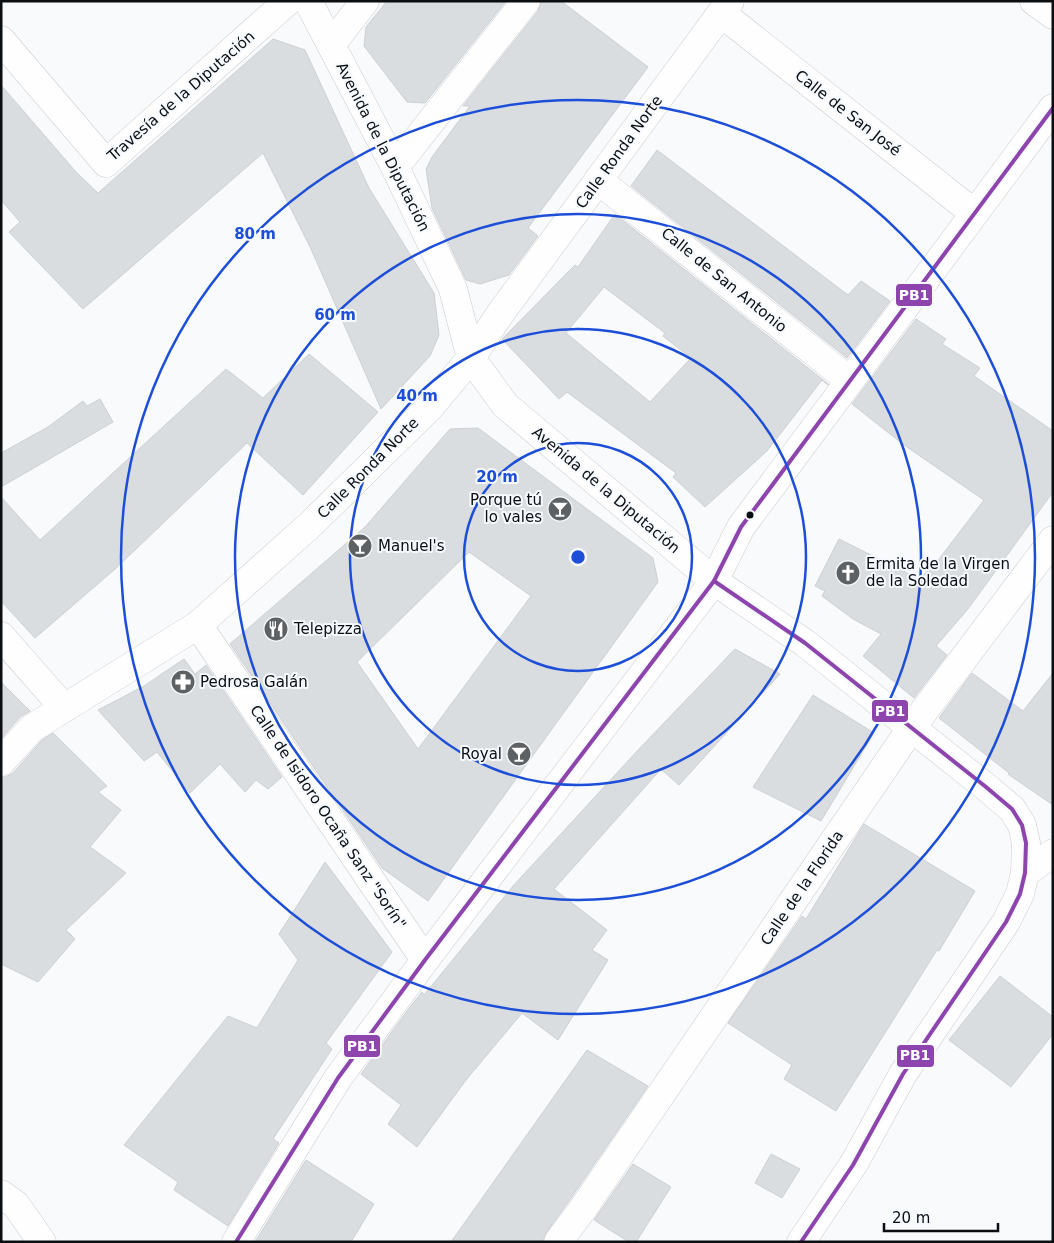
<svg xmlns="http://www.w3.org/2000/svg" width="1054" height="1243" font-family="'DejaVu Sans',sans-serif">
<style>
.building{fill:#dadde0;stroke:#cdd0d3;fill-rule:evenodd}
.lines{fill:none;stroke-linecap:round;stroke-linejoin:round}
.pedestrian-casing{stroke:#cacccf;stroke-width:29}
.minor-casing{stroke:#cacccf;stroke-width:29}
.pedestrian{stroke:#fefeff;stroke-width:28}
.minor{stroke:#fefeff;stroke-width:28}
.bus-1-casing{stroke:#f6fafe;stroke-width:8}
.bus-1{stroke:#8e44ad;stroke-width:4}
.ring{fill:none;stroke:#1d4ed8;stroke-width:2.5}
.bus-dot{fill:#0a0e11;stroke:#f6fafe;stroke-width:2}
.labels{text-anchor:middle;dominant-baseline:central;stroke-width:4;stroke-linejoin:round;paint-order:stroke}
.street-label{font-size:15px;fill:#0a0e11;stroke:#f6fafe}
.poi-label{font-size:15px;fill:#0a0e11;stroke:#f6fafe;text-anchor:start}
.centre{fill:#1d4ed8;stroke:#f6fafe;stroke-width:2.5}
.ring-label{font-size:15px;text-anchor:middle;font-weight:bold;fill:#1d4ed8;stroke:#f6fafe;stroke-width:4;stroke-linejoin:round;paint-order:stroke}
.line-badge{stroke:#f6fafe;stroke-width:2}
.badge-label{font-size:14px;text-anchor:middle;font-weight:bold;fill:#fff}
</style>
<rect width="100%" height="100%" fill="#f8fafc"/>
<!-- building -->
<g class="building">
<path d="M387,1H506L425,103L407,102L364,46L366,27Z"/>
<path d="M541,1H561L648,67L528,228L538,236L509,275L480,284L466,280L432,208L426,169L432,157L470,106H463L538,11Z"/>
<path d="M273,39L305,50L369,188L434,293L439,335L430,356L381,409L311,249L263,153L83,309L9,232L20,222L1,200V85L76,172L98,193Z"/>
<path d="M657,150L848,295L861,281L890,301L847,358L631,186Z"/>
<path d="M615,214L828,384V385L822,380L767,451L705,507L673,477L676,473L567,392L559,399L502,339L575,265L578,267ZM604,287L665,333L663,336L691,358L650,402L566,333Z"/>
<path d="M916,319L946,339L942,344L980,368L974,376L1053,431V492L968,609L936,646L947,655L914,698L863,656L881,634L853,619L822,596L825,591L815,586L839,539L919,579L936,563L984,500L904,445L852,404Z"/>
<path d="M309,354L378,412L303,495L247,443L114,570L35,638L1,601V497L40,540L226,369L263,398Z"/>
<path d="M100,399L113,422L1,487V453L48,427L83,401L87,406Z"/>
<path d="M478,428L653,558L658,582L428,901L382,868L230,644L365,527L450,429ZM469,552L531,596L418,749L357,662Z"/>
<path d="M735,649L780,674L679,785L661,769L554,889L607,930L592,950L608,960L558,1040L522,1013L466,1080L417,1147L388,1124L401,1105L361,1074L410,1007L422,992L424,995L513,886L639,749Z"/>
<path d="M184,659L195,674L206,665L282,777L268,789L256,780L245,792L220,764L190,793L157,752L144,761L98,710L144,686Z"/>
<path d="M972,673L1023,711L1053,673V805L1008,774L1009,773L939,718Z"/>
<path d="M1,682L30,711L20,717L1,739Z"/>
<path d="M813,695L874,733L821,821L753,787Z"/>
<path d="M53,733L107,786L98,792L121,810L90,847L126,873L66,930L75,939L38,982L1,964V777H6L13,773L42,740Z"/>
<path d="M864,824L975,891L939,951L937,950L836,1111L784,1079L792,1065L728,1023L802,916L806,919Z"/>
<path d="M325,862L392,952L326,1043L332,1049L273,1139L279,1143L228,1226L174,1190L178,1182L124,1145L228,1016L257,1028L298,960L279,934Z"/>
<path d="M1000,976L1053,1017V1034L1011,1087L949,1040Z"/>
<path d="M587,1050L648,1086L569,1201L546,1233L543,1242H451Z"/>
<path d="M771,1154L800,1169L782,1198L755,1183Z"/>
<path d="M306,1160L374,1204L351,1242H255Z"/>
<path d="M633,1164L671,1187L636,1242H629L594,1220Z"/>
</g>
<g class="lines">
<defs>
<path id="pedestrian" d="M558,1242L582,1210L912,727"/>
<g id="minor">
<path d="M308,1L395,167L453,289L471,358L505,405L714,581L805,643L986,787L1012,809L1022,825L1026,843L1025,873L1020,894L1006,922L903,1074L853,1165L801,1242"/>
<path d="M1034,1L1053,15"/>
<path d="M721,13L974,213"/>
<path d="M1,40L106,163L288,1"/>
<path d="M331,45L365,1"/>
<path d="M395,167L526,1"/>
<path d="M598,180L849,380"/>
<path d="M198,625L425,960"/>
<path d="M1,636L64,708"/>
<path d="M912,727L1053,540"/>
<path d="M1,762L32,728L198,625L311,524L430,407L471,358L500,314L730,1"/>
<path d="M1025,873L1053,853"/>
<path d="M1,1194L16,1205L42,1242"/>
<path d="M236,1242L338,1078L425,960L714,581L741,527L1053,108"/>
</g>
</defs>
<!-- pedestrian casing -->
<use href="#pedestrian" class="pedestrian-casing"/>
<!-- minor casing -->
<use href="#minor" class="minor-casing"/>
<!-- pedestrian -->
<use href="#pedestrian" class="pedestrian"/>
<!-- minor -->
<use href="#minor" class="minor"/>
<defs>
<g id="bus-1">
<path d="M714,581L805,643L986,787L1012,809L1022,825L1026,843L1025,873L1020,894L1006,922L903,1074L853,1165L801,1242"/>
<path d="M236,1242L338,1078L425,960L714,581L741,527L1053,108"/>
</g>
</defs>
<!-- bus-1 casing -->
<use href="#bus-1" class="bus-1-casing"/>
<!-- bus-1 -->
<use href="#bus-1" class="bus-1"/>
</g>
<!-- distance rings -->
<g class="ring">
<circle cx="578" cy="557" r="114"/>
<circle cx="578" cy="557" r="228"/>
<circle cx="578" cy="557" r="343"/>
<circle cx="578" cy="557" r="457"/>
</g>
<!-- icons -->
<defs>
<symbol id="bar-disc" viewBox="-11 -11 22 22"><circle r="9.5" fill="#5d6163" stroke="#f6fafe"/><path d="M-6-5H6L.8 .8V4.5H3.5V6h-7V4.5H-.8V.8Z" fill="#fff"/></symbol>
<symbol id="church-disc" viewBox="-11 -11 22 22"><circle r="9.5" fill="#5d6163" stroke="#f6fafe"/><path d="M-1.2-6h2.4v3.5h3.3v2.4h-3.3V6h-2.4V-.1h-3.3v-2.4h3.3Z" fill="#fff"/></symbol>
<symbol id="restaurant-disc" viewBox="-11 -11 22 22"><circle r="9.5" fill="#5d6163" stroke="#f6fafe"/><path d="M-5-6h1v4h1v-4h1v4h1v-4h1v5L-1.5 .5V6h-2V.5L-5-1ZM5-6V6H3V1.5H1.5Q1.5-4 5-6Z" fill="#fff"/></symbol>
<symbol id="pharmacy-disc" viewBox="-11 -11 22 22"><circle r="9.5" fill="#5d6163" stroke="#f6fafe"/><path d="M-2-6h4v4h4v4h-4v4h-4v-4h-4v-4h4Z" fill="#fff"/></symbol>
</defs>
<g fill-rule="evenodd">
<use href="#bar-disc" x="546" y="495" width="28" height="28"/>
<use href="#bar-disc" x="346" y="532" width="28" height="28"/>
<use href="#church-disc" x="834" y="559" width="28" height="28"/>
<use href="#restaurant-disc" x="262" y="615" width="28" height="28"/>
<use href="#pharmacy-disc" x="169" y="668" width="28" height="28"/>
<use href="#bar-disc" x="505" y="740" width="28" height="28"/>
</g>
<!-- markers -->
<circle class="bus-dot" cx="750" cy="515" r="4.5"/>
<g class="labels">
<!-- street labels -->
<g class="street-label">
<text transform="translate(181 96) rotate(-41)">Travesía de la Diputación</text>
<text transform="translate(848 113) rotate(38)">Calle de San José</text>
<text transform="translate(383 147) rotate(63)">Avenida de la Diputación</text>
<text transform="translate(619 152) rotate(-54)">Calle Ronda Norte</text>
<text transform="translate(724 280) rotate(39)">Calle de San Antonio</text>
<text transform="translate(368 468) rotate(-45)">Calle Ronda Norte</text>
<text transform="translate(606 490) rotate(40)">Avenida de la Diputación</text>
<text transform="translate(328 817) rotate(56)">Calle de Isidoro Ocaña Sanz "Sorín"</text>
<text transform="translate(802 888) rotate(-56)">Calle de la Florida</text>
</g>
<!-- poi labels -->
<g class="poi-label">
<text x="542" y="500" text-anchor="end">Porque tú<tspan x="542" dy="17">lo vales</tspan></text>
<text x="378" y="546">Manuel's</text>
<text x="866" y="564">Ermita de la Virgen<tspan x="866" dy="17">de la Soledad</tspan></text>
<text x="294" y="629">Telepizza</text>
<text x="200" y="682">Pedrosa Galán</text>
<text x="502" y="754" text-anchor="end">Royal</text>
</g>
</g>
<circle cx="578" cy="557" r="8" class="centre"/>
<g class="ring-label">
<text x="255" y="239">80 m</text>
<text x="335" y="320">60 m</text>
<text x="417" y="401">40 m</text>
<text x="497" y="482">20 m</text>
</g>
<g class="line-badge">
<rect x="895" y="283" width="38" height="24" rx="5" fill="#8e44ad"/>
<rect x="871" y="699" width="38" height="24" rx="5" fill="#8e44ad"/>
<rect x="343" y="1034" width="38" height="24" rx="5" fill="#8e44ad"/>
<rect x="896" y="1044" width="39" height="24" rx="5" fill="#8e44ad"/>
</g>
<g class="badge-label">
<text x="914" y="300">PB1</text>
<text x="890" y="716">PB1</text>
<text x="362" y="1051">PB1</text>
<text x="915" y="1060">PB1</text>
</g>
<!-- border -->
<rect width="1054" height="1243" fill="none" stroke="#0a0e11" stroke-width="5"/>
<!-- scale -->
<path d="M884 1223v8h114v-8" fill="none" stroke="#0a0e11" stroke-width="2.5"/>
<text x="892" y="1223" font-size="15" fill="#0a0e11" stroke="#f6fafe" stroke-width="4" paint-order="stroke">20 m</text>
</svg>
